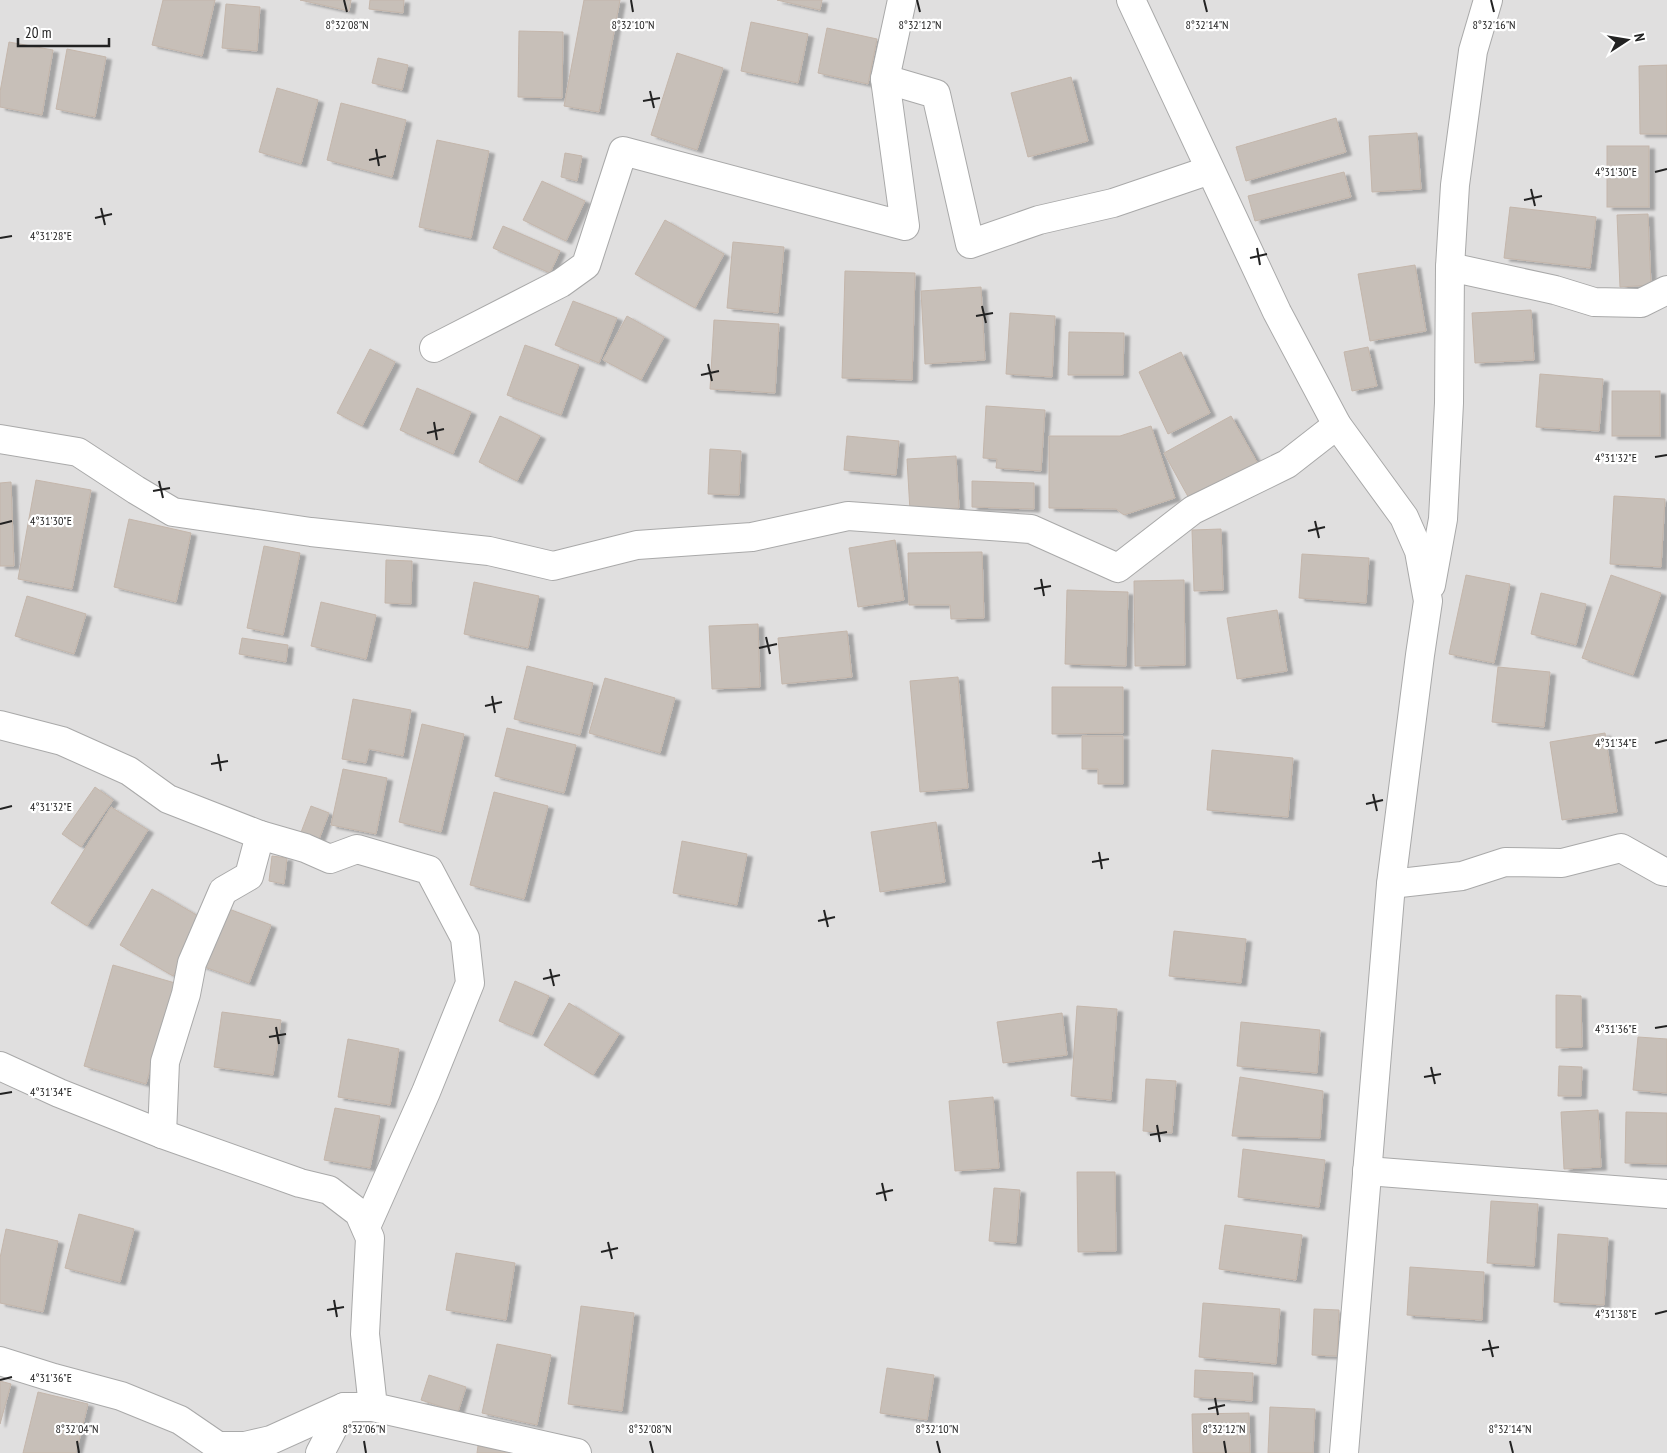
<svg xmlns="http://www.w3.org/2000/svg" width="1667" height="1453" font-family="'PT Sans Narrow',sans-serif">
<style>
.residential{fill:#e0dfdf}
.building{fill:#c7bfb8;stroke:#c4b6ab;filter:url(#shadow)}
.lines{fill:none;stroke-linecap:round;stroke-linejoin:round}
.minor-casing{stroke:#a9a9a9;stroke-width:30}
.minor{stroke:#fff;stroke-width:28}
.ticks{fill:none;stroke:#222;stroke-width:2}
.ticks-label{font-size:12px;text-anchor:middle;fill:#222;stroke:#fff;stroke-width:4.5;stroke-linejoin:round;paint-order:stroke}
</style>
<defs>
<filter id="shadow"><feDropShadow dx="5.5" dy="3" stdDeviation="1" flood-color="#0004"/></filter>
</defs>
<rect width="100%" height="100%" fill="#f2efe9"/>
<!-- residential -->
<rect class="residential" x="0" y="0" width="1667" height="1453"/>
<!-- building -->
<g class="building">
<path d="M163,0H215L202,56L152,45Z"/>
<path d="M300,0H351L349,11Z"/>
<path d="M370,0H404L403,13L369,9Z"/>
<path d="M584,0H620L599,112L564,106Z"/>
<path d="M777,0H822L820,10Z"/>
<path d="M226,4L260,7L257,51L222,48Z"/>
<path d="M751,22L808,34L798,83L741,71Z"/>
<path d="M827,28L877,39L868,84L818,73Z"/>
<path d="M519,31L563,32L562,98L518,97Z"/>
<path d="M9,42L53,50L42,115L0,107V92Z"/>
<path d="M67,49L106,57L95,117L56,109Z"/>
<path d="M677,53L723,68L697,150L651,135Z"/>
<path d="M378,58L408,65L402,90L372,83Z"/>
<path d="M1667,65V134H1640L1639,66Z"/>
<path d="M1071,77L1088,141L1028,157L1011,93Z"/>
<path d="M277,88L318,100L301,164L259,152Z"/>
<path d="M341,103L406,120L392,177L327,160Z"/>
<path d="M1336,118L1346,152L1246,181L1236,147Z"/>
<path d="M1417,133L1421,189L1372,192L1369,136Z"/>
<path d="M437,140L489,151L471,238L419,227Z"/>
<rect x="1607" y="146" width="42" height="61"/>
<path d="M565,153L582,156L577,181L561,177Z"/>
<path d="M1344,172L1351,197L1255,221L1248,196Z"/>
<path d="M542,181L585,201L566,241L523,220Z"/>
<path d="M1510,207L1596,217L1590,268L1504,258Z"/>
<path d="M1648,214L1651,285L1620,287L1617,215Z"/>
<path d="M665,220L724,254L695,308L635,274Z"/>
<path d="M503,226L560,251L550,273L493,248Z"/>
<path d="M733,242L784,247L778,313L727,308Z"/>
<path d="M1415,265L1426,331L1370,341L1358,274Z"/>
<path d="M845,271L915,273L912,380L842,378Z"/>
<path d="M981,287L985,360L925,364L921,291Z"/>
<path d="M573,301L617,318L599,363L555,345Z"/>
<path d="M1531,310L1534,360L1475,363L1472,313Z"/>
<path d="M1010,313L1055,316L1052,377L1006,374Z"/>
<path d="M627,316L664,337L641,380L603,360Z"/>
<path d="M714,320L779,324L775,393L710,389Z"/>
<path d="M1069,332L1124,333L1123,375H1068Z"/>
<path d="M525,345L579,365L561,415L507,395Z"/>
<path d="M1368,347L1377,386L1352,391L1344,352Z"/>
<path d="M370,349L395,362L362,426L337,413Z"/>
<path d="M1181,352L1210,413L1168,434L1139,372Z"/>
<path d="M1540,374L1603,379L1599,431L1536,427Z"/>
<path d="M417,388L471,412L453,454L400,430Z"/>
<rect x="1612" y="391" width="48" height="45"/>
<path d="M986,406L1045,410L1041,471L996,468L997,459L983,458Z"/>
<path d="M500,416L540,436L517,481L479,462Z"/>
<path d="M1231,416L1258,464L1191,502L1164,453Z"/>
<path d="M1151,426L1175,498L1124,515L1116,509L1049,508V436H1120Z"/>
<path d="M847,436L899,441L896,475L844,470Z"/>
<path d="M710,449L741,451L739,495L708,494Z"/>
<path d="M956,456L959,508L910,511L907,459Z"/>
<path d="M36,480L91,490L72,589L18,579Z"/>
<path d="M972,481L1034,483V509L972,507Z"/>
<path d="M11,482L14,566H0V483Z"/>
<path d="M1614,496L1665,499L1661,567L1610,564Z"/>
<path d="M129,519L191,533L176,602L114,587Z"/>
<path d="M1221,529L1223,590L1194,591L1192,530Z"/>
<path d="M895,540L904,600L858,607L849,548Z"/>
<path d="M264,546L300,553L283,635L247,628Z"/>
<path d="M982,552L984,618L951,619L950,605H909L908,553Z"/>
<path d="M1302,554L1369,558L1366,603L1299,598Z"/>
<path d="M386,560L412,561L411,604L385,603Z"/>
<path d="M1466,575L1510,584L1494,663L1449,654Z"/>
<path d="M1611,575L1661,593L1633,675L1582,658Z"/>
<path d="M1184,580L1185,665L1135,666L1134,581Z"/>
<path d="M474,582L539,596L528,648L464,634Z"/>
<path d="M1067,590L1128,592L1126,666L1065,664Z"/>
<path d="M1541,593L1586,604L1576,645L1531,634Z"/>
<path d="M27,596L86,614L74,654L15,636Z"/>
<path d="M321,602L376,615L366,659L311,646Z"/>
<path d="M1277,610L1287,671L1237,679L1227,618Z"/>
<path d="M758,624L760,687L712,689L709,626Z"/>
<path d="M847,631L852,677L782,684L778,638Z"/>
<path d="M242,638L288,645L286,662L239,654Z"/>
<path d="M527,666L593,683L580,735L514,719Z"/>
<path d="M1498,667L1550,672L1544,727L1492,722Z"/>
<path d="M958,677L968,788L920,792L910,681Z"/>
<path d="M605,678L675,698L660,753L589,733Z"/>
<path d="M1052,687H1123V733L1052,734Z"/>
<path d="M353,699L411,710L403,756L369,749L366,763L342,759Z"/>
<path d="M422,724L464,734L441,832L399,822Z"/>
<path d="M507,728L576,745L564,793L495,776Z"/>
<path d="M1605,733L1617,812L1562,820L1550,742Z"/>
<path d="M1082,736H1123V784H1098V769H1082Z"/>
<path d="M1212,750L1293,758L1288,817L1207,810Z"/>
<path d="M343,769L387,778L376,834L331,825Z"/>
<path d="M95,787L113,800L81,847L62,834Z"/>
<path d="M494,792L548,806L524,899L470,885Z"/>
<path d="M311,806L329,813L318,842L300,835Z"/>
<path d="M111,807L148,830L87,926L51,903Z"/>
<path d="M936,822L945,882L880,892L871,832Z"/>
<path d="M682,841L747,854L737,905L673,893Z"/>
<path d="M272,856L287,858L284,884L269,881Z"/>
<path d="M152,889L205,920L173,976L120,945Z"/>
<path d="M221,906L271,925L249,983L199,965Z"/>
<path d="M1174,931L1246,939L1241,983L1169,976Z"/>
<path d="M113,965L175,983L146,1084L84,1066Z"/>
<path d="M515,981L549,996L532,1035L499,1021Z"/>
<path d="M1556,995L1581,996L1582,1047L1556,1048Z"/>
<path d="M569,1003L619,1034L593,1075L544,1045Z"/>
<path d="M1077,1006L1117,1009L1111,1100L1071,1096Z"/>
<path d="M222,1012L281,1020L273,1075L214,1067Z"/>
<path d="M1062,1013L1067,1055L1003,1063L997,1022Z"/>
<path d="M1241,1022L1320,1030L1317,1073L1237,1066Z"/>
<path d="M1638,1037L1667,1039V1093L1633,1090Z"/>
<path d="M348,1039L399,1049L390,1105L338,1097Z"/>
<path d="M1559,1066L1582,1067L1581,1096H1558Z"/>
<path d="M1240,1077L1323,1091L1320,1138L1232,1136Z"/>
<path d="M1146,1079L1176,1081L1172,1133L1143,1131Z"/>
<path d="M993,1097L999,1168L955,1171L949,1101Z"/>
<path d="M335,1108L380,1116L370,1168L324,1160Z"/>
<path d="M1598,1110L1601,1167L1564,1169L1561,1112Z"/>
<path d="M1626,1112L1667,1113V1164L1625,1163Z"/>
<path d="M1243,1149L1325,1160L1319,1207L1238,1197Z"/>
<path d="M1077,1172H1115L1116,1251L1078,1252Z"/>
<path d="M994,1188L1020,1190L1016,1243L989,1241Z"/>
<path d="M1491,1201L1538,1204L1534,1266L1487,1263Z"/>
<path d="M79,1214L134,1229L120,1282L65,1268Z"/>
<path d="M1225,1225L1302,1235L1296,1280L1219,1269Z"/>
<path d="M6,1229L58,1241L43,1312L0,1303V1258Z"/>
<path d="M1558,1234L1608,1238L1604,1305L1554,1302Z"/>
<path d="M456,1253L515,1263L506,1320L446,1310Z"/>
<path d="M1410,1267L1484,1272L1482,1320L1407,1315Z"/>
<path d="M1203,1303L1280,1309L1276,1364L1199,1357Z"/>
<path d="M581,1306L634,1313L622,1411L568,1404Z"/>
<path d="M1314,1309L1339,1310L1337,1356L1312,1355Z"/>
<path d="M497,1344L551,1355L537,1425L482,1413Z"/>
<path d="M887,1368L934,1375L927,1420L880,1413Z"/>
<path d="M1195,1370L1253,1373L1252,1401L1194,1397Z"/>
<path d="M429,1375L466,1387L458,1412L421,1400Z"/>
<path d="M0,1381L11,1384L0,1424Z"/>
<path d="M38,1392L88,1404L76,1453H23Z"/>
<path d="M1270,1407L1315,1409L1313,1453H1268Z"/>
<path d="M1249,1413L1250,1453H1193L1192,1414Z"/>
<path d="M478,1446L518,1453H477Z"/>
</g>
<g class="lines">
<defs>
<g id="minor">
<path d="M1131,0L1277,312L1337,425L1404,517L1419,551L1428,601L1420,655L1391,884L1344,1453"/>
<path d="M885,79L936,94L970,244L1039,220L1113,203L1210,170"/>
<path d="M1450,267L1555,290L1594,302L1641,303L1667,290"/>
<path d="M434,348L561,283L586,265L623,151L905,226L885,79L902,0"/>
<path d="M0,439L78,452L136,490L173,512L311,532L489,551L553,566L637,545L752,537L848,516L1031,529L1118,568L1193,510L1287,464L1337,425"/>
<path d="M1431,585L1443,519L1449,403L1450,267L1455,185L1473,51L1488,0"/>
<path d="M0,725L62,741L129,771L168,799L260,835"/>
<path d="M1391,884L1462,876L1505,862L1562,863L1621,848L1662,871L1667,872"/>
<path d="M0,1066L59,1093L162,1134L300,1183L329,1190L359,1213L370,1238L365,1334L373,1407L577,1453"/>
<path d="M162,1134L165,1062L186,994L192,963L223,891L249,876L260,835L305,848L330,859L357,849L429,870L465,938L470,983L426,1092L366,1227"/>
<path d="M1367,1171L1667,1194"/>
<path d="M0,1361L54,1378L121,1396L180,1420L218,1446H245L271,1440L344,1407H373"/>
<path d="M320,1453L344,1407"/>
</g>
</defs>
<!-- minor casing -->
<use href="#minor" class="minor-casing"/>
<!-- minor -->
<use href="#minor" class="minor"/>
</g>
<!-- ticks -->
<path class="ticks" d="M344,0L347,12M631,0L633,12M917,0L920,12M1204,0L1207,12M1491,0L1494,12M650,91L654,108M643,101L660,98M376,149L379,166M369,160L386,156M1655,172L1667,169M1531,189L1535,206M1524,200L1542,196M101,208L105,225M95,218L112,214M0,238L12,236M1257,248L1260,265M1250,258L1267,254M982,306L986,323M976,316L993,313M708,364L712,381M701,375L719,371M434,422L437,440M427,433L444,429M1655,457L1667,455M159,481L163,498M153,491L170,488M1315,521L1319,538M0,524L12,521M1308,531L1325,527M1041,579L1044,596M1034,589L1051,586M766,637L770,654M759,648L777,644M492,696L495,713M485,706L502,702M1655,743L1667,740M218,754L221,771M211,764L228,761M1373,794L1377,811M1366,804L1383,800M0,809L12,806M1099,852L1102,869M1092,862L1109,859M824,910L828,927M818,921L835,917M550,969L554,986M543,979L560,975M276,1027L279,1044M1655,1028L1667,1026M269,1037L286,1034M1431,1067L1435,1084M1424,1077L1441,1074M0,1094L12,1092M1157,1125L1160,1142M1150,1135L1167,1132M882,1183L886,1201M876,1194L893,1190M608,1242L612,1259M601,1252L618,1248M334,1300L337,1317M327,1310L344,1307M1655,1314L1667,1311M1489,1340L1493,1357M1482,1350L1499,1347M0,1380L12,1377M1215,1398L1218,1415M1208,1409L1225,1405M77,1441L79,1453M364,1441L366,1453M650,1441L653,1453M937,1441L940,1453M1224,1441L1226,1453M1510,1441L1513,1453"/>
<g class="ticks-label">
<text x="347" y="29">8°32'08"N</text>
<text x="633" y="29">8°32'10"N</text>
<text x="920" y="29">8°32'12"N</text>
<text x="1207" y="29">8°32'14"N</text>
<text x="1494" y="29">8°32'16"N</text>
<text x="1616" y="176">4°31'30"E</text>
<text x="51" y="240">4°31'28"E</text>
<text x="1616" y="462">4°31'32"E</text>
<text x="51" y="525">4°31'30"E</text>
<text x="1616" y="747">4°31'34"E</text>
<text x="51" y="811">4°31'32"E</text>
<text x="1616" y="1033">4°31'36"E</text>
<text x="51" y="1096">4°31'34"E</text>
<text x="1616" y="1318">4°31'38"E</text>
<text x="51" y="1382">4°31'36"E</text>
<text x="77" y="1433">8°32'04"N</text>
<text x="364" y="1433">8°32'06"N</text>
<text x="650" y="1433">8°32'08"N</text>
<text x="937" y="1433">8°32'10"N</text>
<text x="1224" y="1433">8°32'12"N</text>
<text x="1510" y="1433">8°32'14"N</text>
</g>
<!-- north arrow -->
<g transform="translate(1627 40) rotate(78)" stroke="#ffffff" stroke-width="4" paint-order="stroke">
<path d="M0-4L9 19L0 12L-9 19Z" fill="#222222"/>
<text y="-8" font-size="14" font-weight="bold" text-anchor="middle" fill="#222222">N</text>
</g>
<!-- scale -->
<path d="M18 38v8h91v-8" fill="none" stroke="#222222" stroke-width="2.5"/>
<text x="25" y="38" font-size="15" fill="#222222" stroke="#ffffff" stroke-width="4" paint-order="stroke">20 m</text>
</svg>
